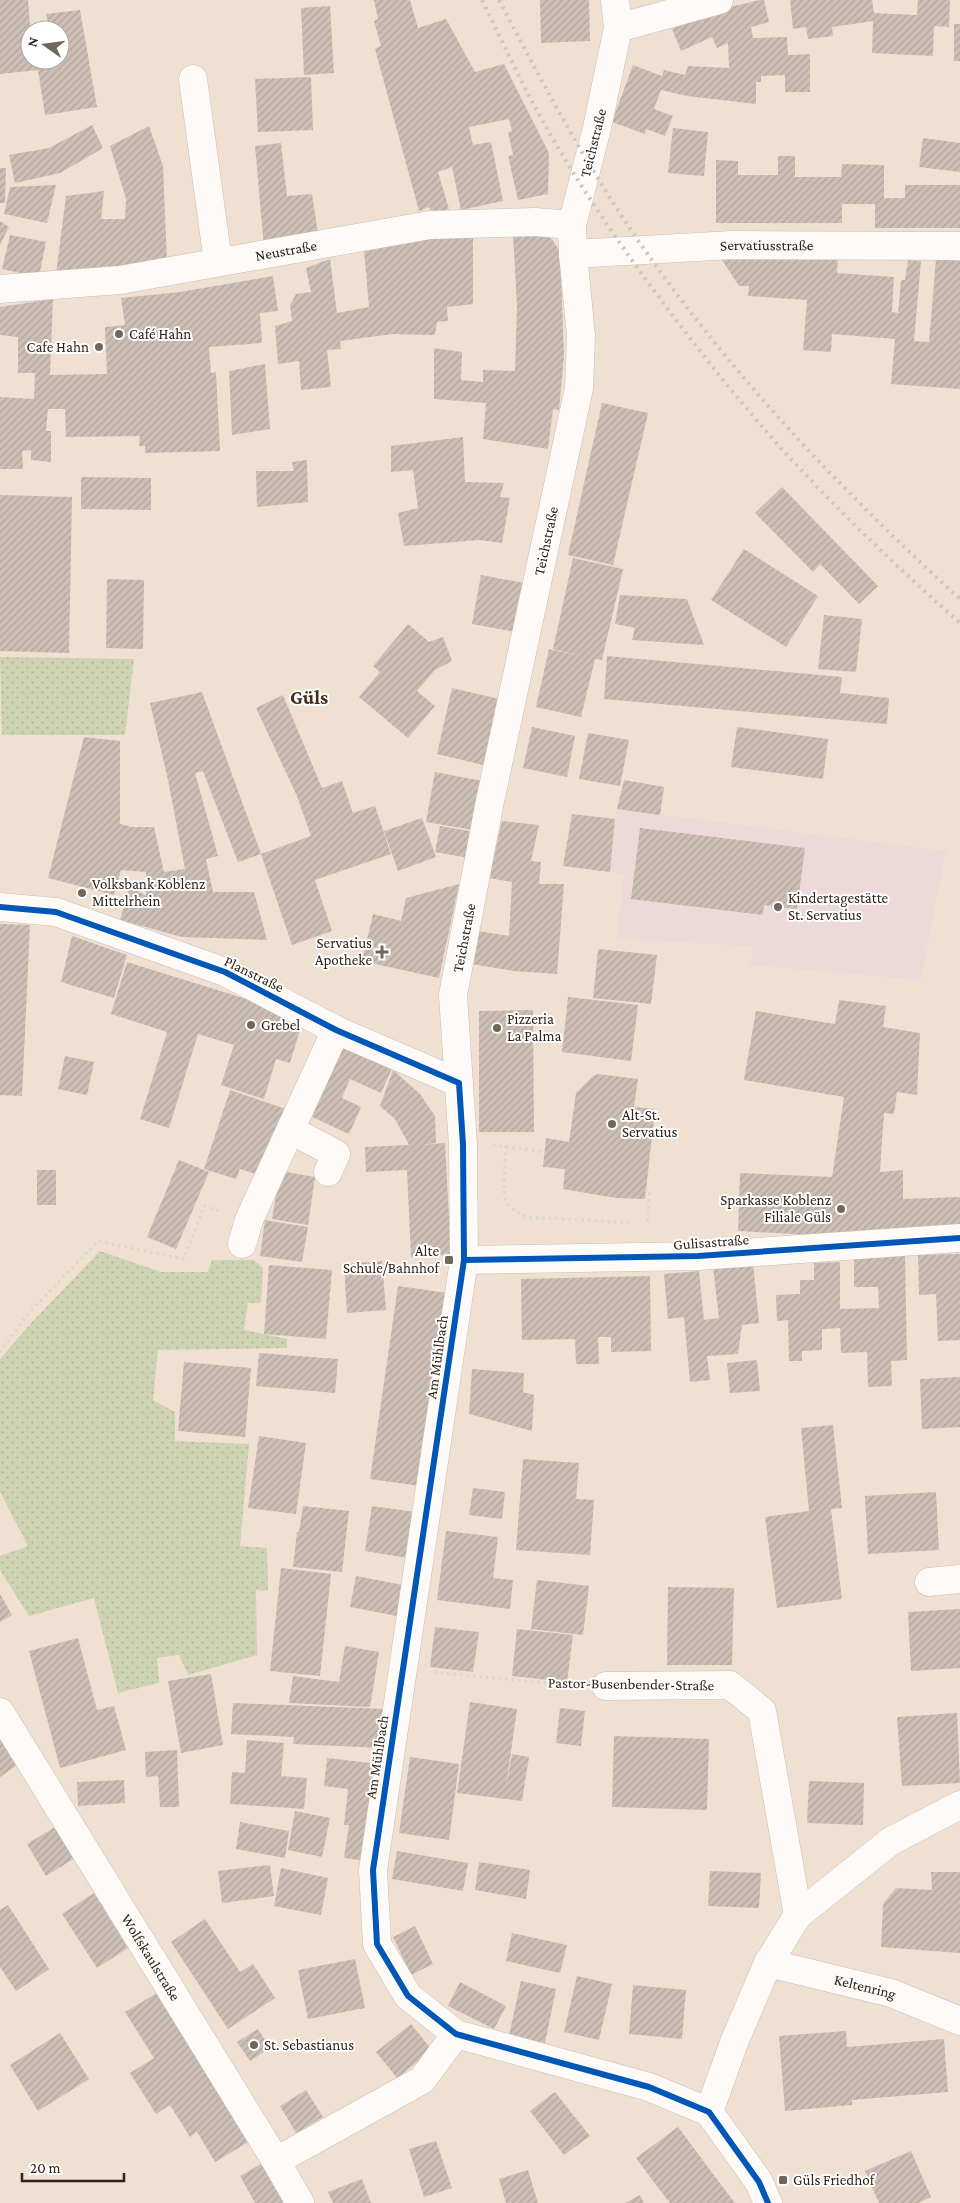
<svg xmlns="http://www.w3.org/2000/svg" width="960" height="2203" font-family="'Crimson Pro',serif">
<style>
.education{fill:#eed9d9}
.park{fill:url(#park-dots)}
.building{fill:url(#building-hatch);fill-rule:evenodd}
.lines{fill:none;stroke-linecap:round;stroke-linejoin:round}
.minor-casing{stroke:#c9bdb1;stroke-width:29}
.path{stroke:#dbd6d2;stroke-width:3;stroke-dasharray:2.5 4;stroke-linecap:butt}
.minor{stroke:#fdfaf8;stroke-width:28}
.rail{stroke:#ccc7c4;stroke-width:4;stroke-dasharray:2.5 5;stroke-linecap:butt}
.cycleway-casing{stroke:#fff;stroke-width:9}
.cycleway{stroke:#0057b8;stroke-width:6}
.poi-dot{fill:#72655a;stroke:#fff;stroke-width:2}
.labels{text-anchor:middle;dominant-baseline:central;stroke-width:4;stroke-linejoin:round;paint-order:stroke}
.street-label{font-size:15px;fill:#2e2319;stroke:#fff}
.poi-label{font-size:15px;fill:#2e2319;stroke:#fff;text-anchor:start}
.district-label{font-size:20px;font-weight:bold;fill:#422c16;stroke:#fff}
</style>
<defs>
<pattern id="park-dots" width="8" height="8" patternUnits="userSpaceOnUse" patternTransform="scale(1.25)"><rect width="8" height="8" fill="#ced3b4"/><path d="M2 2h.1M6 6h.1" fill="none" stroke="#b1b59a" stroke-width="1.8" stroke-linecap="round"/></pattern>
<pattern id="building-hatch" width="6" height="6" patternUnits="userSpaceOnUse" patternTransform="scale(1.25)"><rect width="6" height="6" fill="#cdbfb5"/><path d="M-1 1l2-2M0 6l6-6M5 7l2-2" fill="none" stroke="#b0a49b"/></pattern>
</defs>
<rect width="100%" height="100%" fill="#f0e0d2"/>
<!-- education -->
<path class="education" d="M617,809L946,851L921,980L750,965L753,946L616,939L624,875L610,872Z"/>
<!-- park -->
<g class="park">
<path d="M0,657L134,659L125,735H2Z"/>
<path d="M100,1251L161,1272H208L212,1260H254L263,1268L261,1303H248L244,1330L287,1339V1348L158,1350L153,1400L175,1412V1441L249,1444L240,1546L267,1548L268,1591L256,1590L257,1655L188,1675L179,1655L157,1658L159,1683L118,1693L94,1598L29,1616L0,1570V1556L28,1546L0,1492V1359L32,1322Z"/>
</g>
<!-- building -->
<g class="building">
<path d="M0,0H28L30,25L48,22L46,14L80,10L97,107L45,115L38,70L0,74ZM30,30H60V60H30Z"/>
<path d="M374,0H410L418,28L446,19L475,72L504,64L549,153L548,194L518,200L508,156L513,155L508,132L512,131L509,119L469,127L473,145L491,142L503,201L461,210L452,167L438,172L449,209L434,214L429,207L419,211L375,49L381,46L374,21L378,19Z"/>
<path d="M540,0H589L590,41L541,43Z"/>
<path d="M760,0H764L769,22L751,27L753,38L787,37L788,55L810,54V92H785V75L761,76V82H756V104L687,96L661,90L654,109L673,116L665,136L646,129L645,134L612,122L633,65L662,76L664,70L685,75L688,66L729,68L728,43L717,48L712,37L681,51L672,29L721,9Z"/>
<path d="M790,0H872L874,13L917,15L918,0H950L949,27L934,26L933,56L872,53L873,21L832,27L833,36L808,39L806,27L793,29Z"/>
<path d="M330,6L334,73L304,75L301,8Z"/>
<rect x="954" y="24" width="6" height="37"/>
<path d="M311,77L313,130L258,132L255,79Z"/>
<path d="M92,125L103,148L60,173L15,183L9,155L49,148Z"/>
<path d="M149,126L163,166L167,262L56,274L66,196L104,191L101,219H125L126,199L110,146Z"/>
<path d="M673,128L708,132L704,176L668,173Z"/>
<path d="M923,138L960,143V172L919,167Z"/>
<path d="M281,143L287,196L312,194L319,240L264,248L255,146Z"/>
<path d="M778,156H795V177H841L842,164L884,165V198H905V185H960V228H875V204H842V223H716V160L738,161V175H778Z"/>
<path d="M0,168H6L5,203H0Z"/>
<path d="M56,185L47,223L4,214L10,187Z"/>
<path d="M0,221L9,227L0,245Z"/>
<path d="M473,233V304L447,307L448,321L437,322L435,335L393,334L340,341L341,349L327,350L331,387L301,390L299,361L278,364L275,326L292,321L290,305L296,294L311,292L306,268L330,259L337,313L369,307L364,249L394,242Z"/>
<path d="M513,234L544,235L552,239L560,252L564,355L559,410L553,409L548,449L483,439L486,403L434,399V348L462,352L461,380L483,382V370L515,371L517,306Z"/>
<path d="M10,235L46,242L39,277L2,269Z"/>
<path d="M716,251L838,257L837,273L894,277L892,312L898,313L901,280H905L908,260L921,261L914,341L929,342L936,259L960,261V389L891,384L895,339L832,334L831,352L803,350L807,300L748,296L749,286H739Z"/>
<path d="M273,276L278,311L260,313L262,343L209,347L211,373L216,372L220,451L145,453V446H139L140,436L66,437L65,409H48L46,431H51V462L31,460V450L22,451L23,469H0V397L34,399L35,373H18V337L0,335V307L53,299L50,375L107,374L105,327L125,325L121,298L180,292Z"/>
<path d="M265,364L270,429L232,435L229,371Z"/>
<path d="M602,403L648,413L613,565L568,555Z"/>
<path d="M463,437L465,482L504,483L500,497L510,498L502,543L480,540L404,546L398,513L418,508L413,470L391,472V446Z"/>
<path d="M307,460L308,502L257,507L256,471H294L292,462Z"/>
<path d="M81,477L151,478V510L81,509Z"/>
<path d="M782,487L878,586L859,604L820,564L813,572L755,513Z"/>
<path d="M0,495L72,497L69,653L0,651Z"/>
<path d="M744,549L818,596L786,647L711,600Z"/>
<path d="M573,558L623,569L602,660L595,659L581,717L536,707L549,649L581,656L553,649Z"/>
<path d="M481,575L524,583L515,632L472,624Z"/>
<path d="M107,579L144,580L143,649L106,648Z"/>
<path d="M620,595L687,599L704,645L632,640L635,628L615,624Z"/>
<path d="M824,615L862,619L856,672L818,669Z"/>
<path d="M408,624L429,642L443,637L452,661L435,670L417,691L435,706L408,738L359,697L380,672L373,666Z"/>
<path d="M607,656L842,677L840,693L889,698L887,724L604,699Z"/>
<path d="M452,688L499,699L483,765L437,754Z"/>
<path d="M202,692L261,854L238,862L203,771L195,773L218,856L206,859L213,892H254L267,940L182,937L120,920L130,885L146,896V872L121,870L114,895L48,878L84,737L120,741V824L132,827H154L164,872L185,869L168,780L150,703Z"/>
<path d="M283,695L322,788L342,781L353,813L375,806L391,854L315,880L332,931L292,945L261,854L311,836L297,796L256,708Z"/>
<path d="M532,727L575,736L567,777L523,768Z"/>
<path d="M737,727L828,739L823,779L731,767Z"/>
<path d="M588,733L629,740L620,786L579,779Z"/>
<path d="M435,772L482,781L473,830L426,822Z"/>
<path d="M624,780L664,787L660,815L617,809Z"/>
<path d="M572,814L615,819L610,872L563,866Z"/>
<path d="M422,818L436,857L398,871L384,831Z"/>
<path d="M502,821L539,825L531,861L541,862L539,884H564L557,974L514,971L471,964L478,931L509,936L512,882L489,878Z"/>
<path d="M440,826L475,832L470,858L435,852Z"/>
<path d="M640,828L805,848L797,909L764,905L763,915L631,899Z"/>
<path d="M459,884L439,978L362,961L373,914L401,921L406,898Z"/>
<path d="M0,924L30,925L22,1096L0,1095Z"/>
<path d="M72,936L127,955L114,998L61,982Z"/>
<path d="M598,949L657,955L651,1004L593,998Z"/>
<path d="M127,962L304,1017L290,1063L276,1059L264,1099L221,1085L234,1045L198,1034L169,1128L140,1119L167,1032L111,1014Z"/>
<path d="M568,997L638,1005L631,1061L562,1052Z"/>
<path d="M839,1000L886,1006L883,1027L920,1033L917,1095L897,1092L894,1114L884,1113L880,1172L903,1170V1199L960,1197V1226L811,1236L794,1234L738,1231L740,1173L832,1177L844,1097L744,1080L756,1011L835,1024Z"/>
<path d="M533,1010L534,1132H479V1011Z"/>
<path d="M335,1037L394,1064L381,1093L350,1079L342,1098L361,1107L349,1134L310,1116Z"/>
<path d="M65,1056L94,1062L87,1095L58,1089Z"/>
<path d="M393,1070L420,1094L435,1116L436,1143L420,1145L445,1143L451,1255L411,1257L407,1170L366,1172L365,1147L409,1145L395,1119L380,1106Z"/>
<path d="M598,1074L638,1079L634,1107L655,1109L645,1199L616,1198L563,1189L565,1169L543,1167L546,1138L569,1142L576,1093L593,1076Z"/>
<path d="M230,1090L289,1110L266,1177L240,1169L236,1179L204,1169Z"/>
<path d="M179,1160L209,1172L176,1249L147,1237Z"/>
<rect x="37" y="1170" width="19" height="35"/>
<path d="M280,1171L315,1177L308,1225L272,1219Z"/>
<path d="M265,1220L308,1227L302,1262L260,1256Z"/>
<path d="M905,1254L907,1360L891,1361L892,1386L868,1387L867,1352L841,1353L840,1328L822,1329V1350L802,1351V1361H789L788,1320L777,1321L776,1295L800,1294V1280H814V1263L840,1262V1309L879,1308L878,1287H854V1255Z"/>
<path d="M960,1254V1340L938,1341L936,1294L919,1295L918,1255Z"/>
<path d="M382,1261L386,1310L347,1313L344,1264Z"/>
<path d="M753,1263L759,1323L742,1325L738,1354L707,1356L710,1380L690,1382L684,1317L668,1319L664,1274L699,1271L704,1320L719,1318L713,1267Z"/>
<path d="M269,1265L332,1270L326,1339L264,1334Z"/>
<path d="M650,1276L651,1351L611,1352V1337H598L599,1364H576L575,1339L522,1340L521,1279Z"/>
<path d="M398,1286L447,1293L420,1486L370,1479Z"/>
<path d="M259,1353L338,1359L335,1393L256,1386Z"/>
<path d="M757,1360L760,1391L730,1393L727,1363Z"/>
<path d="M184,1362L251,1368L245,1437L178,1431Z"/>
<path d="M472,1369L524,1373L523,1392L534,1395L532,1431L469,1414Z"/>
<path d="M960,1377V1427L922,1429L920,1379Z"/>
<path d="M833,1425L842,1508L831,1509L842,1599L777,1608L765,1517L809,1511L801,1428Z"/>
<path d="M259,1436L306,1443L296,1514L248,1508Z"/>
<path d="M523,1459L579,1463L576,1499L594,1500L590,1555L516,1550Z"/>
<path d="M473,1488L505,1492L502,1519L469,1515Z"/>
<path d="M936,1492L939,1550L868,1554L865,1496Z"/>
<path d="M303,1506L349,1511L342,1572L293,1567L297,1532H299Z"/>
<path d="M372,1506L415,1512L408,1558L365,1551Z"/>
<path d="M446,1531L498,1537L493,1578L513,1580L510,1609L437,1600Z"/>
<path d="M281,1568L331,1574L320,1676L270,1671Z"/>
<path d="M356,1576L403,1585L397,1616L350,1607Z"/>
<path d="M537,1580L589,1586L583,1635L531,1629Z"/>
<path d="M668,1587L734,1588L732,1665H667Z"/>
<path d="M0,1594L12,1615L0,1622Z"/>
<path d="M960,1609V1668L911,1671L908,1612Z"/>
<path d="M435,1627L479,1632L473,1672L430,1667Z"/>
<path d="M517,1629L573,1635L567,1682L512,1676Z"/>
<path d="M78,1638L97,1710L114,1706L126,1750L60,1768L29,1651Z"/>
<path d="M345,1646L379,1652L370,1707L289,1703L293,1676L339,1682Z"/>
<path d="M211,1674L223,1745L181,1753L168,1681Z"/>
<path d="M470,1702L517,1709L506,1787L512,1754L529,1757L522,1801L457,1793Z"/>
<path d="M233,1703L384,1709L382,1748L293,1744L294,1737L231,1734Z"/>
<path d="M560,1708L585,1711L581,1746L556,1743Z"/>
<path d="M957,1713L960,1783L902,1786L897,1717Z"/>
<path d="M614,1736L709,1739L707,1810L612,1807Z"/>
<path d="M0,1740L17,1765L0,1777Z"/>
<path d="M247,1740L284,1743L281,1776L307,1778L304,1809L230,1804L232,1772L245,1773Z"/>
<path d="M177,1750L179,1807H160L158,1776L146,1777L145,1752Z"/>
<path d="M410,1757L459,1764L449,1840L399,1833Z"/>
<path d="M327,1758L379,1764L367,1861L344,1858L349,1825H344L348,1789L324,1786Z"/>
<path d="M124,1780L125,1803L78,1806L77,1782Z"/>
<path d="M809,1781L864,1783L863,1825L807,1823Z"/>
<path d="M295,1811L330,1818L322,1857L288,1850Z"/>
<path d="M240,1822L289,1831L285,1858L236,1849Z"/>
<path d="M55,1827L75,1858L46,1876L27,1844Z"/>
<path d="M397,1851L468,1863L463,1891L392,1879Z"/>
<path d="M479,1862L530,1870L526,1899L475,1890Z"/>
<path d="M270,1865L274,1896L222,1903L218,1871Z"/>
<path d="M281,1868L328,1878L321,1915L274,1906Z"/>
<path d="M710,1871L761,1873L759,1908L708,1906Z"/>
<path d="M931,1872H960V1953L881,1947L883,1904L896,1888L932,1890Z"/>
<path d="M94,1893L128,1948L97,1968L62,1914Z"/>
<path d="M8,1905L49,1969L16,1991L0,1967V1910Z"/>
<path d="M205,1919L240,1972L253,1964L275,1998L228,2029L171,1942Z"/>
<path d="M415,1926L433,1964L411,1975L393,1937Z"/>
<path d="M512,1933L567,1945L560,1973L506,1961Z"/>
<path d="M355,1959L365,2008L308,2019L298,1970Z"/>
<path d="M577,1976L612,1984L599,2040L564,2032Z"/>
<path d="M521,1981L556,1989L545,2043L509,2035Z"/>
<path d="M460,1982L506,2006L494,2029L448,2006Z"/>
<path d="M633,1985L686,1990L682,2039L629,2034Z"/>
<path d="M162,1990L255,2138L215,2162L197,2132L190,2137L170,2105L156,2114L130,2073L154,2058L125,2012Z"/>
<path d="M411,2024L432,2050L397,2078L376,2052Z"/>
<path d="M258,2029L270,2048L250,2061L237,2042Z"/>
<path d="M846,2031L847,2047L944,2039L948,2092L852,2100V2105L785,2111L779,2036Z"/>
<path d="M60,2033L89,2079L38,2111L10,2065Z"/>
<path d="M306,2090L323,2117L296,2133L280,2106Z"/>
<path d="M555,2092L590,2136L564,2155L530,2111Z"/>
<path d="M678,2127L719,2182L735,2203H670L656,2185L636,2158Z"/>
<path d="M436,2141L452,2188L424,2197L409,2149Z"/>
<path d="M911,2151L931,2197L918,2203H879L865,2171Z"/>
<path d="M270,2159L292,2198L284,2203H255L240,2176Z"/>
<path d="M528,2170L538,2203H506L499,2179Z"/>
<path d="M362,2179L371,2203H333L328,2192Z"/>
<path d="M640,2195L644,2203H625Z"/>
</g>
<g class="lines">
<defs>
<g id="minor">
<path d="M615,0L618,28L597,128L572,225L573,254L581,336L579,388L490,801L453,995L463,1145L464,1260L373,1870L377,1944L408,1996L456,2034L649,2087L709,2112L759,2182L768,2203"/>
<path d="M618,28L719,0"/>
<path d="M193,79L218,262"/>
<path id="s1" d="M573,254L732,245L960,246"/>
<path id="s2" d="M0,289L120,280L430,225L535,222L572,225"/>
<path d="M0,907L56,912L225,972L336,1030L459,1083"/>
<path d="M291,1130L336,1154L328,1172"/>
<path d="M242,1244L249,1220L336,1030"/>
<path d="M464,1260L698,1256L960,1238"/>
<path d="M929,1582L960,1579"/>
<path d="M606,1686L730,1685L762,1711L798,1915"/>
<path id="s3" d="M0,1712L276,2161L300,2203"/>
<path id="s4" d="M768,1963L891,1993L960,2021"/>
<path d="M709,2112L735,2040L768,1963L798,1915L891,1841L960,1805"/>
<path d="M276,2161L422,2080L456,2034"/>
</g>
</defs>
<!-- minor casing -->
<use href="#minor" class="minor-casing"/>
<!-- path -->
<g class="path">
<path d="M493,1145L545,1152"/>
<path d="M506,1146C506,1161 501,1190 507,1203C511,1210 520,1213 527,1217L632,1223"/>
<path d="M645,1191H650L647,1224"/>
<path d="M0,1352L28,1314L98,1241L184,1259L204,1206L219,1211"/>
<path d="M434,1672L574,1686"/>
</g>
<!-- minor -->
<use href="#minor" class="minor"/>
<!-- rail -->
<g class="rail">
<path d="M482,0C500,36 516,72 535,107C571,174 615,238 661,300C707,361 755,422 808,477C856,528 907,576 960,623"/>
<path d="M499,0C546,90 594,180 654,263C742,386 848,497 960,599"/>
</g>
<defs>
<g id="cycleway">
<path d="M0,907L56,912L225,972L336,1030L459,1083L463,1145L464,1260L373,1870L377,1944L408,1996L456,2034L649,2087L709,2112L759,2182L768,2203"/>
<path d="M464,1260L698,1256L960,1238"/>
</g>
</defs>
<!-- cycleway casing -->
<use href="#cycleway" class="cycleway-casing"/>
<!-- cycleway -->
<use href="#cycleway" class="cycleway"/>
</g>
<!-- markers -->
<g class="poi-dot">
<circle cx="119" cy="334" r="5"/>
<circle cx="99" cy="347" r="5"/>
<circle cx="82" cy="893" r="5"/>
<circle cx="778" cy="907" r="5"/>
<path d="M379.5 944.5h5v5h5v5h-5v5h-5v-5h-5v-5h5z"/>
<circle cx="251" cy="1025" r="5"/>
<circle cx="497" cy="1028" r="5"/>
<circle cx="612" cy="1124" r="5"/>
<circle cx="841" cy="1209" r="5"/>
<rect x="444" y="1255" width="10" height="10" rx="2.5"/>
<circle cx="254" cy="2045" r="5"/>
<rect x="778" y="2175" width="10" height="10" rx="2.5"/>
</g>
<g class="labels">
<!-- street labels -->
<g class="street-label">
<text transform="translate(593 143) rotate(-76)">Teichstraße</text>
<text stroke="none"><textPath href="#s1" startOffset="194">Servatiusstraße</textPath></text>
<text stroke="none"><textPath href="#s2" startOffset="289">Neustraße</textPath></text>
<text transform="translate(546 541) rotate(-78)">Teichstraße</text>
<text transform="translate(464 938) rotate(-79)">Teichstraße</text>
<text transform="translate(254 974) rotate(26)">Planstraße</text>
<text transform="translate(711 1242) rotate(-4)">Gulisastraße</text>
<text transform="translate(437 1357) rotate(-82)">Am Mühlbach</text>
<text transform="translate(631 1684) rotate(1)">Pastor-Busenbender-Straße</text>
<text transform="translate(377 1757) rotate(-81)">Am Mühlbach</text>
<text stroke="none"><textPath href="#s3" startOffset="288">Wolfskaulstraße</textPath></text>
<text stroke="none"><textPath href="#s4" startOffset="100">Keltenring</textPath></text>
</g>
<!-- poi labels -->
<g class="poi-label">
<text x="129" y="334">Café Hahn</text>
<text x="89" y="347" text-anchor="end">Cafe Hahn</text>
<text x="92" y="884">Volksbank Koblenz<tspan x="92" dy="17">Mittelrhein</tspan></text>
<text x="788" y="898">Kindertagestätte<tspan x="788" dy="17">St. Servatius</tspan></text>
<text x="372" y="943" text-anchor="end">Servatius<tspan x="372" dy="17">Apotheke</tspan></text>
<text x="507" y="1019">Pizzeria<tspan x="507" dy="17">La Palma</tspan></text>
<text x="261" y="1025">Grebel</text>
<text x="622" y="1115">Alt-St.<tspan x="622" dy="17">Servatius</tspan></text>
<text x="831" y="1200" text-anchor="end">Sparkasse Koblenz<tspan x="831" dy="17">Filiale Güls</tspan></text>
<text x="439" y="1251" text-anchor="end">Alte<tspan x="439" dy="17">Schule/Bahnhof</tspan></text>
<text x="264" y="2045">St. Sebastianus</text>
<text x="793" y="2180">Güls Friedhof</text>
</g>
<!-- district labels -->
<g class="district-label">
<text x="309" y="697">Güls</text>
</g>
</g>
<!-- north arrow -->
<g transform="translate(45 45) rotate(284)"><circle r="24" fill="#ffffff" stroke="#aba7a3"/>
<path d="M0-4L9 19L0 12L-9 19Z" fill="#72655a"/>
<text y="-8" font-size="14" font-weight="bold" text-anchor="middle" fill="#2e2319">N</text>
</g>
<!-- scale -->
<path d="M22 2173v8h102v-8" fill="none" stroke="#2e2319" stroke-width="2.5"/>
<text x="30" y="2173" font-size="15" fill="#2e2319" stroke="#ffffff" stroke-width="4" paint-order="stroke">20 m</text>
</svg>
